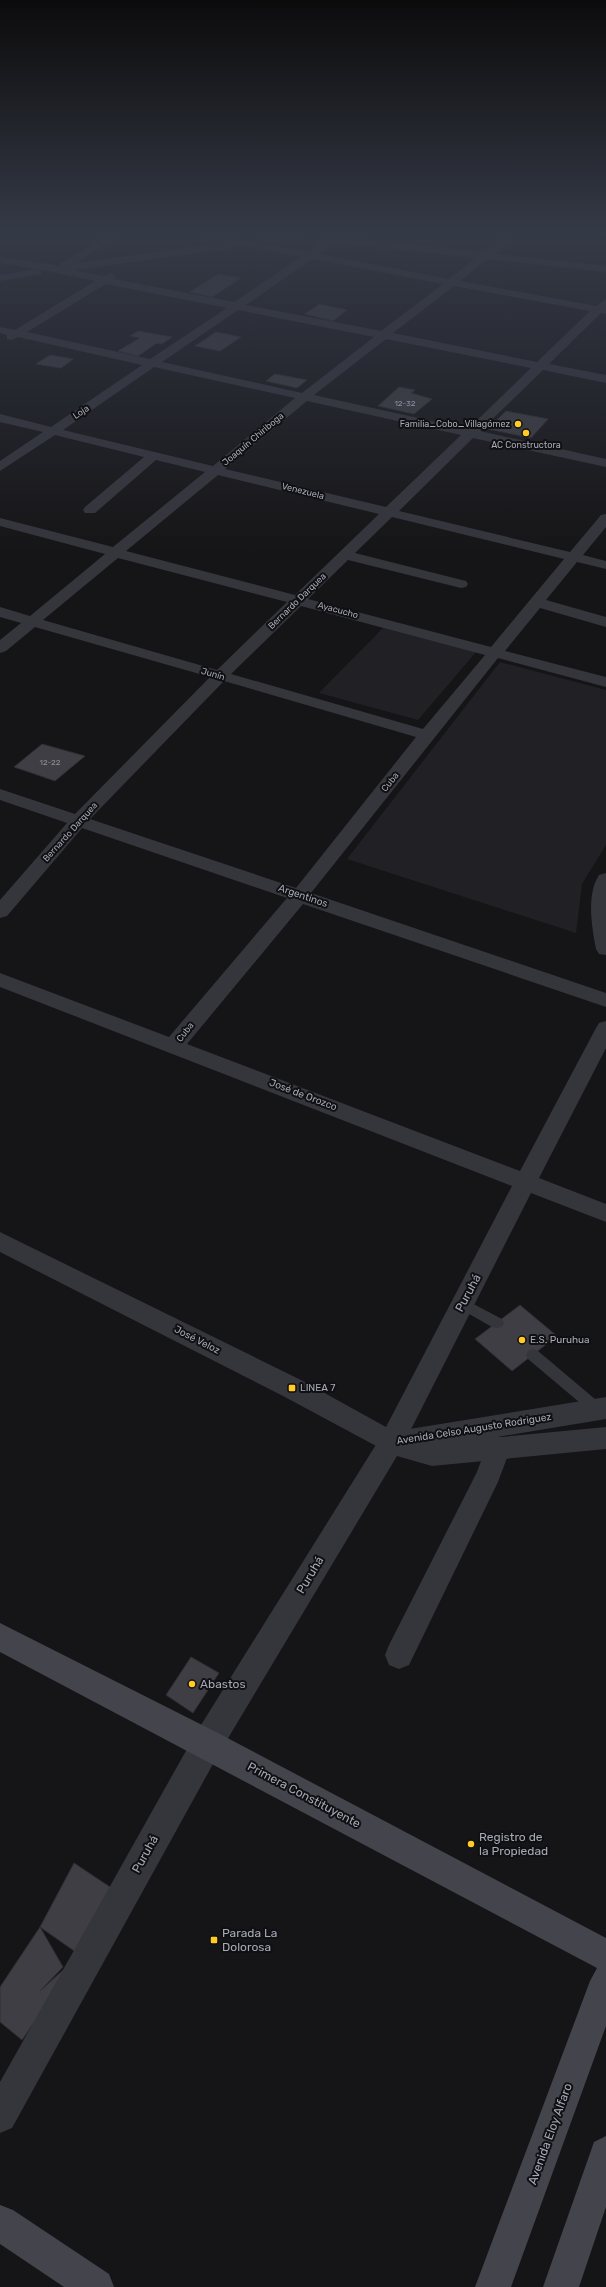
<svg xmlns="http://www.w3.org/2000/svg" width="606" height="2287" font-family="Rubik,sans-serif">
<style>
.built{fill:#212024}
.building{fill:#3e3e44;stroke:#2f2e33}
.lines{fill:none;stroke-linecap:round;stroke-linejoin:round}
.service{fill:#35353c;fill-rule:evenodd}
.minor{fill:#35353c;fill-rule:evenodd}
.tertiary{fill:#35353c;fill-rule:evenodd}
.secondary{fill:#43444c;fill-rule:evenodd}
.poi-dot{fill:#ffcb24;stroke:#100f11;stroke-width:1.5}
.labels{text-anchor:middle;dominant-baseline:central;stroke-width:4;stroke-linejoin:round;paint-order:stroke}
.number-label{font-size:8px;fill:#8b8e9b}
.far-street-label{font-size:9px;fill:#a5a9b8;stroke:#100f11}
.far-poi-label{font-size:9px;fill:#a5a9b8;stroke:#100f11;text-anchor:end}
.street-label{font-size:10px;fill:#a5a9b8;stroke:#100f11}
.poi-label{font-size:10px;fill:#a5a9b8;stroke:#100f11;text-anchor:start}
.near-street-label{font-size:12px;fill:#a5a9b8;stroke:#100f11}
.near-poi-label{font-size:12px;fill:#a5a9b8;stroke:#100f11;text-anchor:start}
</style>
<rect width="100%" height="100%" fill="#151416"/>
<!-- built -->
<g class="built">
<path d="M383,628L476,652L418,720L319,693Z"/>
<path d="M500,662L606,690V845L582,884L576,933L347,859Z"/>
</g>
<!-- building -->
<g class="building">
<path d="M218,274L241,278L212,297L190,292Z"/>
<path d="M319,304L347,310L333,321L305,314Z"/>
<path d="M138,331L172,337L162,344L157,343L138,356L118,351L140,338L130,336Z"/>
<path d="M216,332L241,337L220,351L195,346Z"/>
<path d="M50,355L73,359L61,368L36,364Z"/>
<path d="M275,374L307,380L297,388L266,381Z"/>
<path d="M399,387L415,390L411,393L432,399L414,414L378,406Z"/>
<path d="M506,411L548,419L531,438L488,429Z"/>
<path d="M42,744L85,756L55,781L14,767Z"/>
<path d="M520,1305L557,1336L512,1371L475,1339Z"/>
<path d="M191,1657L219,1673L193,1713L166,1695Z"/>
<path d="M74,1863L116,1891L80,1955L40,1927Z"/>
<path d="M40,1927L63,1967L40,1991L80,1955L22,2040L0,2022V1987Z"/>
</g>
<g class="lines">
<!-- service -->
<g class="service">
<path d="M462,1298L502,1319L504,1323L502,1327L497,1328L492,1327L457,1307L455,1303L457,1299Z"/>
<path d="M533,1349L538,1351L602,1405L604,1409L602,1413L597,1415L592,1413L528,1359L526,1355L528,1351Z"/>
</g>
<!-- minor -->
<g class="minor">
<path d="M107,236H119L76,263L225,243L199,238L198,236H217L263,244L258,241L259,239L280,236H305L300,239L263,244L308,252L324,241L319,240V236H344L343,237L483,252L505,236H516L495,254L606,266V272L488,259L460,281L596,306L606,299V314L601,313L549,364L606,375V383L543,370L480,431L606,459V467L473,438L399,511L570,552L601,515L606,514V527L583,555L606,561V569L577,562L546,600L606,617V627L540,608L505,651L606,677V687L498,658L311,893L606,993V1007L303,904L187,1044L520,1171L596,1028L599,1023L606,1021V1048L539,1178L606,1204V1222L531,1193L400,1451L391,1454L283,1396L0,1252V1232L301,1380L386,1427L512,1186L0,987V973L169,1037L287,898L82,828L7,916L0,918V900L67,823L0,800V789L75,814L210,677L35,627L6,651L0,653V640L21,623L0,617V607L30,616L105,554L0,526V518L113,547L205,472L156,460L95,513H85L83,510L85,507L144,457L55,435L0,471V461L43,432L0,422V414L51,427L142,365L18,337L11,340L7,339V335L0,333V327L15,330L95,281L38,269L42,272L41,274L0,281V275L37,269L0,263V257L61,266V263ZM336,243L476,258L449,279L319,254ZM231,244L301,257L234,302L114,279L116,276L111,273L103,276L74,270L227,249L231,248ZM312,259L443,284L381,331L246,305ZM106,284L227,308L150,359L27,332ZM454,286L590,311L537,362L393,333ZM238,310L374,337L302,393L162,362ZM386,339L531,368L468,429L314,395ZM154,367L295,398L213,466L63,430ZM307,401L461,435L386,507L225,469ZM218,475L379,514L295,595L126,551ZM392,517L564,559L491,647L308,599L348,560L461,588L466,587L468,584L466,581L355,553ZM118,558L287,602L217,670L43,620ZM301,606L485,655L423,729L231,674ZM224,681L416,737L296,888L90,819Z"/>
<path d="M606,873V955L599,954L596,949C592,927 586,895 599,875Z"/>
<path d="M498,1436L507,1439L511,1447L498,1482L409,1665L399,1669L389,1665L385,1655L389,1645L477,1472L489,1439Z"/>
</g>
<!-- tertiary -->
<path class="tertiary" d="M606,1397V1419L491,1438L606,1427V1449L432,1466L397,1456L218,1755L12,2128L0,2133V2082L196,1733L382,1435L391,1432Z"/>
<!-- secondary -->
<g class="secondary">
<path d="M0,1623L218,1733L606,1938V2026L511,2287H475L590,1981L597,1968L0,1652Z"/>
<path d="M606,2136V2207L579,2287H543L594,2142Z"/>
<path d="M0,2205L13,2210L109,2274L114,2287H64L0,2244Z"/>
</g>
</g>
<!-- sky -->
<linearGradient id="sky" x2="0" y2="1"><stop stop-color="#0c0b0c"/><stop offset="0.42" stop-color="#353a47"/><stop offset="1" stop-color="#353a47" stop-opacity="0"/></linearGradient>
<rect width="606" height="556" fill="url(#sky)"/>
<!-- markers -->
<g class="poi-dot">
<circle cx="518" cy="424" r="4"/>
<circle cx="526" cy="433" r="4"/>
<circle cx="522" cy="1340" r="4"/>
<rect x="288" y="1384" width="8" height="8" rx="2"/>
<circle cx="192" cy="1684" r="4"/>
<circle cx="471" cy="1844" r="4"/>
<rect x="210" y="1936" width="8" height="8" rx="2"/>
</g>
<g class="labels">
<!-- number labels -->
<g class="number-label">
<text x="405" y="403">12-32</text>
<text x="50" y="762">12-22</text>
</g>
<!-- far-street labels -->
<g class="far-street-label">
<text transform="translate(81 412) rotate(-34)">Loja</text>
<text transform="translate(253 439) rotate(-40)">Joaquín Chiriboga</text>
<text transform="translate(303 491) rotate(14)">Venezuela</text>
<text transform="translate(297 601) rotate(-44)">Bernardo Darquea</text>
<text transform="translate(338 610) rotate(15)">Ayacucho</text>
<text transform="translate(213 674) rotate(16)">Junín</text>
<text transform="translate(390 782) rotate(-51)">Cuba</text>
<text transform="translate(70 832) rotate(-48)">Bernardo Darquea</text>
<text transform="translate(185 1032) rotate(-52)">Cuba</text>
</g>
<!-- far-poi labels -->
<g class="far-poi-label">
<text x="510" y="424">Familia_Cobo_Villagómez</text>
<text x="526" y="445" text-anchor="middle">AC Constructora</text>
</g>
<!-- street labels -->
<g class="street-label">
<text transform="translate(303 896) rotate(19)">Argentinos</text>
<text transform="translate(303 1095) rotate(21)">José de Orozco</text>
<text transform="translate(197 1340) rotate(27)">José Veloz</text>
<text transform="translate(474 1429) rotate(-9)">Avenida Celso Augusto Rodriguez</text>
</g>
<!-- poi labels -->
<g class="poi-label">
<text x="530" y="1340">E.S. Puruhua</text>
<text x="300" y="1388">LINEA 7</text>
</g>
<!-- near-street labels -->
<g class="near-street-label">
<text transform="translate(468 1293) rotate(-62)">Puruhá</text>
<text transform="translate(310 1575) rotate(-59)">Puruhá</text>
<text transform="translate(304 1795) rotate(28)">Primera Constituyente</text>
<text transform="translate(145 1854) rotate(-61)">Puruhá</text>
<text transform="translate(550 2134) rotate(-70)">Avenida Eloy Alfaro</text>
</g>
<!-- near-poi labels -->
<g class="near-poi-label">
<text x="200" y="1684">Abastos</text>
<text x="479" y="1837">Registro de<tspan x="479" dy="14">la Propiedad</tspan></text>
<text x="222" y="1933">Parada La<tspan x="222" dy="14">Dolorosa</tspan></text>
</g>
</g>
</svg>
